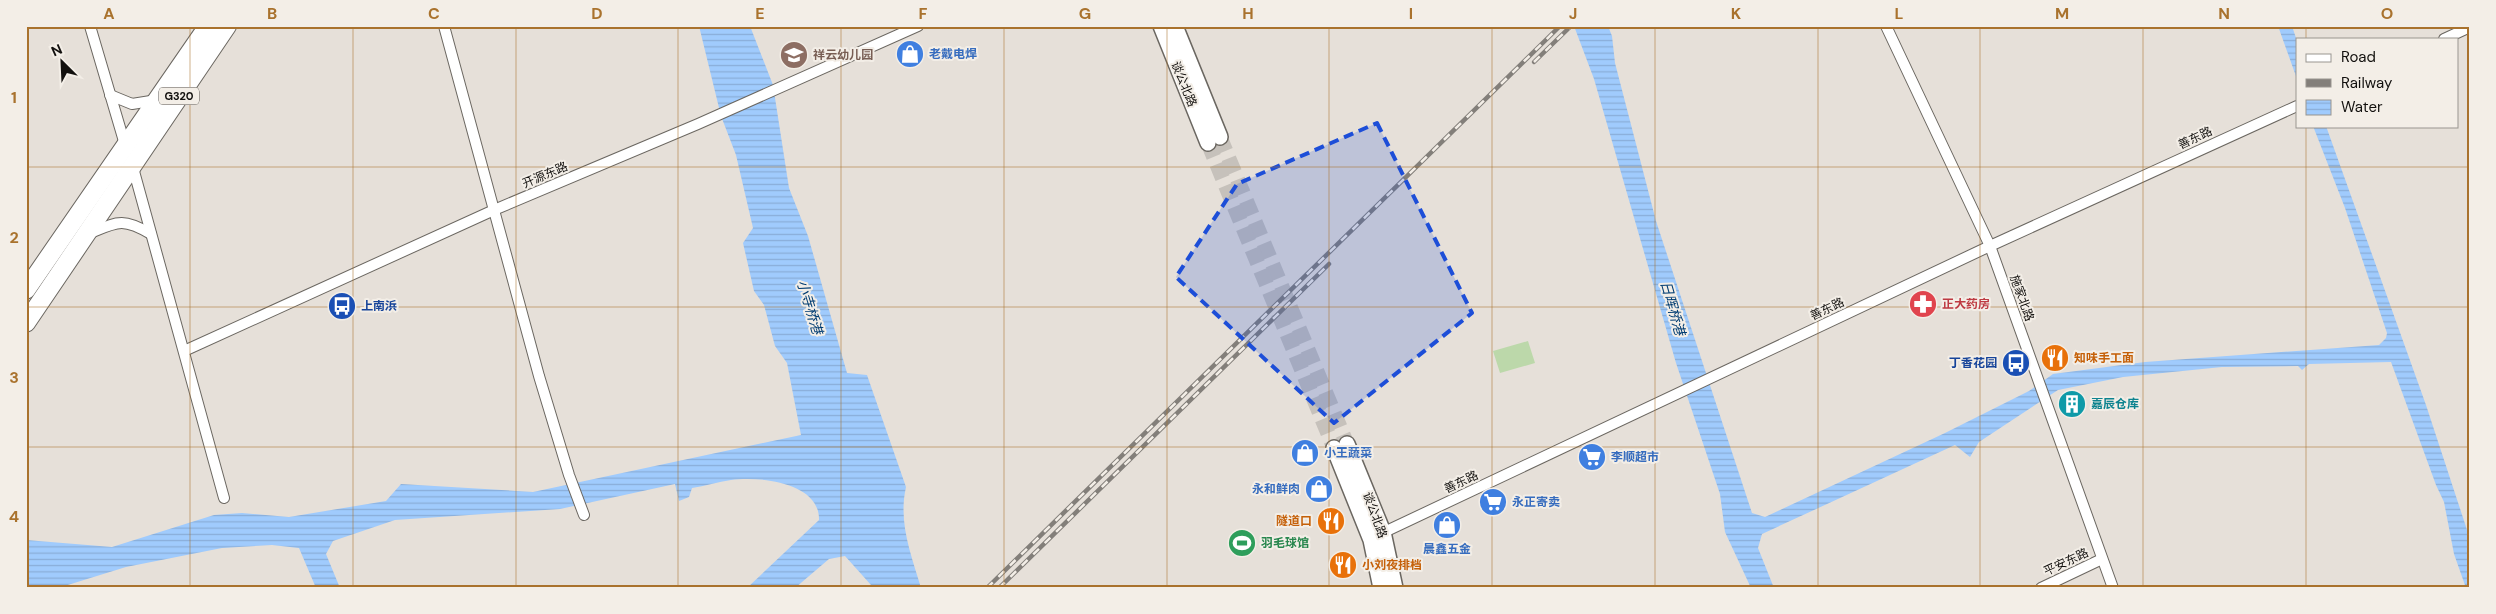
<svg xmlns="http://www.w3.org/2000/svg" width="2496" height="614" font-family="'DM Sans','Noto Sans SC',sans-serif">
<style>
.garden{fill:#bcd8aa}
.water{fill:url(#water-rules)}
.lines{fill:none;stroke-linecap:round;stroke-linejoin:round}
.primary-tunnel{stroke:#c6c1bb;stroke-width:15;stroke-dasharray:15 8;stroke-linecap:butt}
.street-casing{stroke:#6b6761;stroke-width:12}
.primary-casing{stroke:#6b6761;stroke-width:18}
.highway-casing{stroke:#6b6761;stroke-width:20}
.street{stroke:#fff;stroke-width:10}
.primary{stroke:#fff;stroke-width:15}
.highway{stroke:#fff;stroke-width:18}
.rail-casing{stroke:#837f7a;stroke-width:4.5}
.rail{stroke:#f3eee7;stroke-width:2.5;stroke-dasharray:8;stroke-linecap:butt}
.marked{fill:#1d4ed8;fill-opacity:0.2;stroke:#1d4ed8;stroke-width:4;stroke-dasharray:10 6;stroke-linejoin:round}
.grid{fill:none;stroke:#a9722d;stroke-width:1;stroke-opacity:0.55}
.labels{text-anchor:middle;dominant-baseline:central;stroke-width:4;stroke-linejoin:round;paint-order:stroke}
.shield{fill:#f3eee7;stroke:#56534f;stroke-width:1}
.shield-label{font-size:11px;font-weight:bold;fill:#12100e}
.shop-label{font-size:12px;font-weight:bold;fill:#366cbe;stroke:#f3eee7;text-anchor:start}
.education-label{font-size:12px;font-weight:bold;fill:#785e54;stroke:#f3eee7;text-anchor:start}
.street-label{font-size:12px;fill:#12100e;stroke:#f3eee7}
.health-label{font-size:12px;font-weight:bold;fill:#be3a42;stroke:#f3eee7;text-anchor:start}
.transit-label{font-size:12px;font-weight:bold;fill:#164399;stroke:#f3eee7;text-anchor:start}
.food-label{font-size:12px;font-weight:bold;fill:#c56008;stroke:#f3eee7;text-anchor:start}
.culture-label{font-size:12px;font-weight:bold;fill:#0d838f;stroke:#f3eee7;text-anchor:start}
.leisure-label{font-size:12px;font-weight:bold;fill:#27864d;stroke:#f3eee7;text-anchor:start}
.water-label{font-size:14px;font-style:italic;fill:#003c72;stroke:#f3eee7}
.neatline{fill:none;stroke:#a9722d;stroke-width:2}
.grid-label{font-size:16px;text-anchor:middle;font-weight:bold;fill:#a9722d}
</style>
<defs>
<pattern id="water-rules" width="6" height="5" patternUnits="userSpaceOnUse" patternTransform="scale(1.25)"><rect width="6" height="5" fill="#a0cbfd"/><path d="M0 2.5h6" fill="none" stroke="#89add8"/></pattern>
</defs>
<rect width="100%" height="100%" fill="#e6e0d9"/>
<!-- garden -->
<path class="garden" d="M1528,341L1535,363L1500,373L1493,351Z"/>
<!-- water -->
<g class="water">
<path d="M699,26H750L773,85L789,188L808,236L847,373L867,375L906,487C898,522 911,554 921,588H870L871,585L845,556L829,559L795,588H747L819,520C820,482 759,476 731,480C718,482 705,486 692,488L689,497L679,501L675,484L560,509L395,520L333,541L326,554L340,588H316L299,548L272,545L222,548L126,567L58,588H26V540L112,547L214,515L242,513L289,517L386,501L401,484L533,492L801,435L787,363L775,346L764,305L754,291L743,243L753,228L736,155L721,116Z"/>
<path d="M1574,26H1608L1612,36L1615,63L1656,221L1752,513L1765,517L1945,433L2029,391L2053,374L2145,362L2379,345L2386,338L2387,333L2345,208L2313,126H2326L2426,405L2470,539V588H2466L2454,554L2444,502L2436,485L2391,362L2309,364L2302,370L2298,366L2222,367L2123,377L2058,390L1979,442L1970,457L1955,445L1762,534L1758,548L1774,588H1751L1725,532L1720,494L1676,363L1594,79Z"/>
<path d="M2278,26H2292L2297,41V79Z"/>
</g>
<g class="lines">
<!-- primary-tunnel -->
<g class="primary-tunnel">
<path d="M1220,137L1347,444"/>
<path d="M1208,143L1334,448"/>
</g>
<defs>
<g id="street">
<path d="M90,26L126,148"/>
<path d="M444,26L539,376L569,475L584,515"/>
<path d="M1886,26L1990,246L2113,588"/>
<path d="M2444,39L2470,27"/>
<path d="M110,95L132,104L157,100"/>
<path d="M132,164L224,498"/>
<path d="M88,234C117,222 122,217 151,234"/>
<path d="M184,351L494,210L698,124L918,26"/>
<path d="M1378,535L1990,246L2297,106"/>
<path d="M2041,588L2102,559"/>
</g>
<g id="primary">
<path d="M1161,26L1208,143"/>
<path d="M1175,26L1220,137"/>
<path d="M1347,444L1383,532L1395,588"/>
<path d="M1334,448L1371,540L1381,588"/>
</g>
<g id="highway">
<path d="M26,290L208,26"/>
<path d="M26,323L227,26"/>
</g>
</defs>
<!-- street casing -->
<use href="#street" class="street-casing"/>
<!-- primary casing -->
<use href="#primary" class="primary-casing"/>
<!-- highway casing -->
<use href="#highway" class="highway-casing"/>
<!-- street -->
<use href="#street" class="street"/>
<!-- primary -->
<use href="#primary" class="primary"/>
<!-- highway -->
<use href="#highway" class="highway"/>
<defs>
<g id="rail">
<path d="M1534,62L1571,26"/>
<path d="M987,588L1560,26"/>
<path d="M999,588L1329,264"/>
</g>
</defs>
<!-- rail casing -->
<use href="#rail" class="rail-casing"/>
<!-- rail -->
<use href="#rail" class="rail"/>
</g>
<!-- marked area -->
<path class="marked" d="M1377,123L1472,313L1334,423L1176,277L1237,184Z"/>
<!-- grid -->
<path class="grid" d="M190,26V588M353,26V588M516,26V588M678,26V588M841,26V588M1004,26V588M1167,26V588M1329,26V588M1492,26V588M1655,26V588M1818,26V588M1980,26V588M2143,26V588M2306,26V39M2306,126V588M26,167H2470M26,307H2470M26,447H2470"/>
<!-- icons -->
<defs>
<symbol id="shop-disc" viewBox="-11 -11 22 22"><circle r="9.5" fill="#3f7fe0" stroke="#f3eee7"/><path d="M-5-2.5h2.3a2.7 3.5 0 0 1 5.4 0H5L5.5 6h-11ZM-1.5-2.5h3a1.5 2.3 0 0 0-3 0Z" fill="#fff"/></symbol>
<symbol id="school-disc" viewBox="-11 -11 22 22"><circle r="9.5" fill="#8d6e63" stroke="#f3eee7"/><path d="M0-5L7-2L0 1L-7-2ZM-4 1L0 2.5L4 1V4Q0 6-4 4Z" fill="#fff"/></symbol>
<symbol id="pharmacy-disc" viewBox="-11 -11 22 22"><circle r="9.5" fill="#e0444e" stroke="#f3eee7"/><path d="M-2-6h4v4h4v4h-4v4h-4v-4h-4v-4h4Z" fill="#fff"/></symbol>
<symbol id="bus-disc" viewBox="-11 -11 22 22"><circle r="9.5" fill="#1a4fb4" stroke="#f3eee7"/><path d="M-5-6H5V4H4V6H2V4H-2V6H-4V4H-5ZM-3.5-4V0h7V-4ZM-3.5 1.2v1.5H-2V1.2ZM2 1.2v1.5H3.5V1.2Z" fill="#fff"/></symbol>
<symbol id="restaurant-disc" viewBox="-11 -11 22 22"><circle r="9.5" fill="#e8710a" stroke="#f3eee7"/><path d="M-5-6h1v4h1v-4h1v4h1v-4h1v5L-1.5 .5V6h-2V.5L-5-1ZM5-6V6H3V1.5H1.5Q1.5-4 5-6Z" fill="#fff"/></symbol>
<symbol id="building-disc" viewBox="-11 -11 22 22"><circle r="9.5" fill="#0f9aa8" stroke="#f3eee7"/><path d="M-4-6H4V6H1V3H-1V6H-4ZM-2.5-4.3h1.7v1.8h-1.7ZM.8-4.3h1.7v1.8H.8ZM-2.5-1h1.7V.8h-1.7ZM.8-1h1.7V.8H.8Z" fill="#fff"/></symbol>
<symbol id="supermarket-disc" viewBox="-11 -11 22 22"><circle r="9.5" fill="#3f7fe0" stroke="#f3eee7"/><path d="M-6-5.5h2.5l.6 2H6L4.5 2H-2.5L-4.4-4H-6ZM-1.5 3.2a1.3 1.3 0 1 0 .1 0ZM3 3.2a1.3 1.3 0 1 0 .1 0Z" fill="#fff"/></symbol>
<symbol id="stadium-disc" viewBox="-11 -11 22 22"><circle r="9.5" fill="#2e9e5b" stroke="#f3eee7"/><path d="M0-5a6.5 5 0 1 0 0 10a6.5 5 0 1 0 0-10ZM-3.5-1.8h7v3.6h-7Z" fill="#fff"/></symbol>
</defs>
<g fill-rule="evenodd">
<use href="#shop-disc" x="894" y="38" width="32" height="32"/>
<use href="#school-disc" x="778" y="39" width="32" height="32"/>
<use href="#pharmacy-disc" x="1907" y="288" width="32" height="32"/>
<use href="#bus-disc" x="326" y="290" width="32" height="32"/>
<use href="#restaurant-disc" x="2039" y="342" width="32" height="32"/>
<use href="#bus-disc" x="2000" y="347" width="32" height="32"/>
<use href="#building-disc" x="2056" y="388" width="32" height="32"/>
<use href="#shop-disc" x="1289" y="437" width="32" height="32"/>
<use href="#supermarket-disc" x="1576" y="441" width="32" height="32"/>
<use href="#shop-disc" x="1303" y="473" width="32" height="32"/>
<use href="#supermarket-disc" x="1477" y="486" width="32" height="32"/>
<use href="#restaurant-disc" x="1315" y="505" width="32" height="32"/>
<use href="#shop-disc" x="1431" y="509" width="32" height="32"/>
<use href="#stadium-disc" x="1226" y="527" width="32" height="32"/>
<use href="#restaurant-disc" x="1327" y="549" width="32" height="32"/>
</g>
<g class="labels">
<!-- shield labels -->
<rect class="shield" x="159" y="87.5" width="40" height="17" rx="4"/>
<g class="shield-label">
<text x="179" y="96">G320</text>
</g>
<!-- shop labels -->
<g class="shop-label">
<text x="929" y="54">老戴电焊</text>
<text x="1324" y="453">小王蔬菜</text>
<text x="1611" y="457">李顺超市</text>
<text x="1300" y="489" text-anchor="end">永和鲜肉</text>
<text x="1512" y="502">永正寄卖</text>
<text x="1447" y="549" text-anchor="middle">晨鑫五金</text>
</g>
<!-- education labels -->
<g class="education-label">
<text x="813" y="55">祥云幼儿园</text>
</g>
<!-- street labels -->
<g class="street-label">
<text transform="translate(1184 84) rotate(68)">谈公北路</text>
<text transform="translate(2195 138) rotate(-25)">善东路</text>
<text transform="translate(545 175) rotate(-23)">开源东路</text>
<text transform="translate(2022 298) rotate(70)">施家北路</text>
<text transform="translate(1827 309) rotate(-25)">善东路</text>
<text transform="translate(1461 482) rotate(-25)">善东路</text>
<text transform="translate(1375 515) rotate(70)">谈公北路</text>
<text transform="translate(2066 562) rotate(-25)">平安东路</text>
</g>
<!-- health labels -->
<g class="health-label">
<text x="1942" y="304">正大药房</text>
</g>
<!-- transit labels -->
<g class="transit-label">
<text x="361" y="306">上南浜</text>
<text x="1997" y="363" text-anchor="end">丁香花园</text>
</g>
<!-- food labels -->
<g class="food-label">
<text x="2074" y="358">知味手工面</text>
<text x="1312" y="521" text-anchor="end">隧道口</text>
<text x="1362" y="565">小刘夜排档</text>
</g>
<!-- culture labels -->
<g class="culture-label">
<text x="2091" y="404">嘉辰仓库</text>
</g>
<!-- leisure labels -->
<g class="leisure-label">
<text x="1261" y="543">羽毛球馆</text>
</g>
<!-- water labels -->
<g class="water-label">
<text transform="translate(810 307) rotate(73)">小寺桥港</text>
<text transform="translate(1673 308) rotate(74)">日晖桥港</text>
</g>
</g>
<!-- border -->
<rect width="2496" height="614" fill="none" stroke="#f3eee7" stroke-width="55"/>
<!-- legend -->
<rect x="2296" y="38" width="162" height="90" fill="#f3eee7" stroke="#999590"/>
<rect x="2306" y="54" width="25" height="8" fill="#ffffff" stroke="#999590"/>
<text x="2341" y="62" font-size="15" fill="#12100e">Road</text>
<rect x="2306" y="79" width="25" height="8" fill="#837f7a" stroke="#999590"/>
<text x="2341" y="88" font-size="15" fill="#12100e">Railway</text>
<rect x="2306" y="100" width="25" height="15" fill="url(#water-rules)" stroke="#999590"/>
<text x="2341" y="112" font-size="15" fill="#12100e">Water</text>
<!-- north arrow -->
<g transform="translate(62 62) rotate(336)" stroke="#f3eee7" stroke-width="4" paint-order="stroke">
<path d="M0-4L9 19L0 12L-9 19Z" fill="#12100e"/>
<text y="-8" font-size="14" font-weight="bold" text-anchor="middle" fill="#12100e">N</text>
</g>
<rect x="28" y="28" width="2440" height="558" class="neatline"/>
<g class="grid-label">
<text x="109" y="19">A</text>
<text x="272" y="19">B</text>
<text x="434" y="19">C</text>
<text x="597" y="19">D</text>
<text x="760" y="19">E</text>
<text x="923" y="19">F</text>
<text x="1085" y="19">G</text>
<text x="1248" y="19">H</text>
<text x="1411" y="19">I</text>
<text x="1573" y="19">J</text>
<text x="1736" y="19">K</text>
<text x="1899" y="19">L</text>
<text x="2062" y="19">M</text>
<text x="2224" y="19">N</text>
<text x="2387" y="19">O</text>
<text x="14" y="103">1</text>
<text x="14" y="243">2</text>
<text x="14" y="383">3</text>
<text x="14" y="522">4</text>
</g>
</svg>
